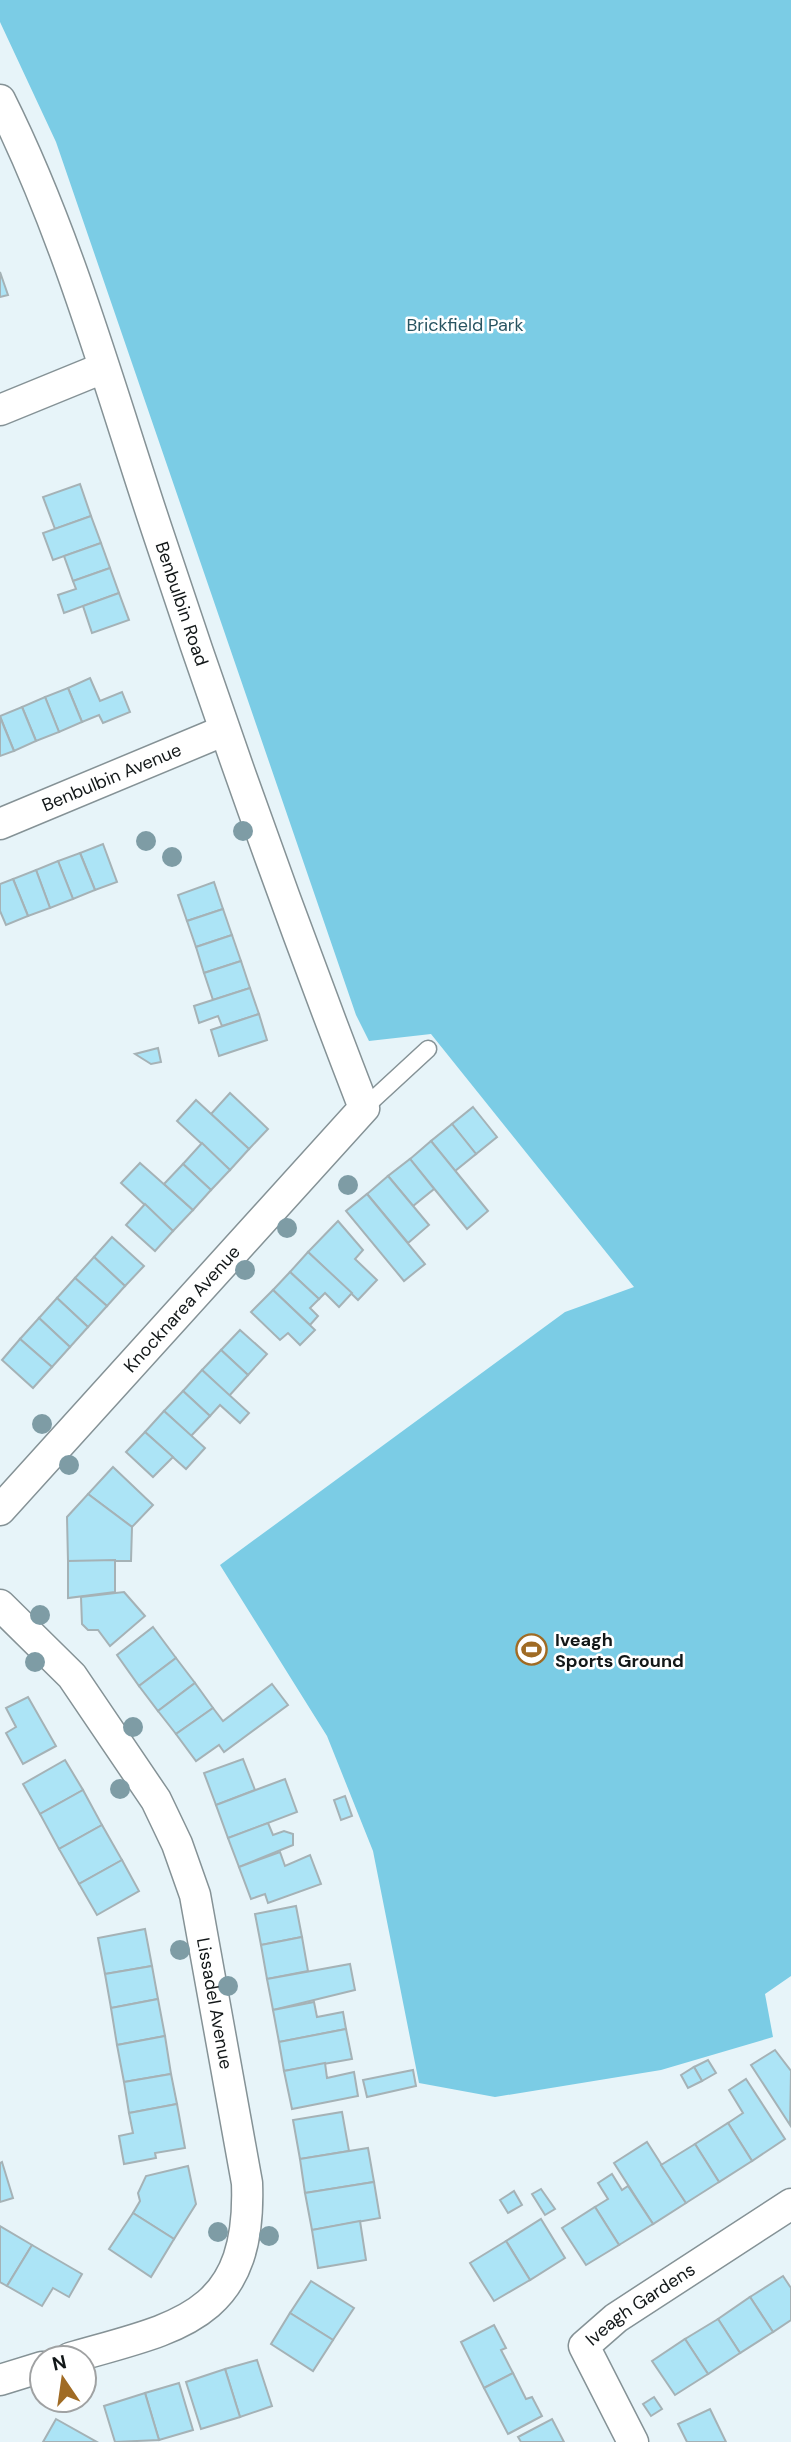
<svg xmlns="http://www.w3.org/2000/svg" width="791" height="2442" font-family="'DM Sans',sans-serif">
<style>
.green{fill:#7bcce5}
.building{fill:#ace4f6;stroke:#a5b2b6;stroke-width:2}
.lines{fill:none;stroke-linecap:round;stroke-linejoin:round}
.lane-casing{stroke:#859296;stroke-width:19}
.street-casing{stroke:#859296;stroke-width:33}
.lane{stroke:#fff;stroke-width:16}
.street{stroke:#fff;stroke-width:30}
.tree{fill:#7e9ca5}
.labels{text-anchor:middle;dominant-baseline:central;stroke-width:5;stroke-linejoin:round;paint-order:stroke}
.park-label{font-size:18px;fill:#285461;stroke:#fff}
.street-label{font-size:18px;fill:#121718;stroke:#fff}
.poi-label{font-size:18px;font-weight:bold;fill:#121718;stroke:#fff;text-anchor:start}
</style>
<rect width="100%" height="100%" fill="#e7f4f9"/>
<!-- green -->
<path class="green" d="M0,0H791V1976L765,1994L773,2037L661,2070L495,2097L419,2083L373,1851L327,1736L220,1565L565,1312L634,1287L431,1034L369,1041L356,1015L56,142L0,22Z"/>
<!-- building -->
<g class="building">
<path d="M0,272L8,295L0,297Z"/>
<path d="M80,484L91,516L55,529L43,497Z"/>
<path d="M91,516L101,543L53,560L43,533Z"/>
<path d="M101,543L110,568L73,581L64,556Z"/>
<path d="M110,568L119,593L64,613L58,595L76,589L73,581Z"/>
<path d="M119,593L129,620L92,633L83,606Z"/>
<path d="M90,678L100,701L122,692L130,712L103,723L99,715L82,722L68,688Z"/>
<path d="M68,688L82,722L59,732L45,697Z"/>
<path d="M45,697L59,732L36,741L22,707Z"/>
<path d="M22,707L36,741L14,751L0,716Z"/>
<path d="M0,717L14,751L0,756Z"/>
<path d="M103,844L117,882L95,890L80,853Z"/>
<path d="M80,853L95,890L73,899L58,861Z"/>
<path d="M58,861L73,899L50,908L36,870Z"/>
<path d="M36,870L50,908L28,916L13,879Z"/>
<path d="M13,879L28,916L6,925L0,911V884Z"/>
<path d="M214,882L223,909L187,921L178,895Z"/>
<path d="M223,909L232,935L196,947L187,921Z"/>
<path d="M232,935L241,961L204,973L196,947Z"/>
<path d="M241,961L250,988L213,1000L204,973Z"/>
<path d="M250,988L259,1014L222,1026L218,1016L199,1023L194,1006Z"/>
<path d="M259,1014L267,1040L219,1056L211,1030Z"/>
<path d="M158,1048L161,1062L151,1064L135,1054Z"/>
<path d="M230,1093L268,1129L249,1149L211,1114Z"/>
<path d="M196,1100L249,1149L230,1170L177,1121Z"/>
<path d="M473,1107L497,1137L476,1154L452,1124Z"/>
<path d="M452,1124L476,1154L455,1171L431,1141Z"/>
<path d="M431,1141L488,1211L467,1229L410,1159Z"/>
<path d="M202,1143L230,1170L211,1190L183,1164Z"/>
<path d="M410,1159L434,1189L413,1206L388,1176Z"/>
<path d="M140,1163L193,1210L173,1231L121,1183Z"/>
<path d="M183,1164L211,1190L193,1210L164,1184Z"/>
<path d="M388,1176L429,1225L408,1243L367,1194Z"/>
<path d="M367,1194L425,1264L404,1281L346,1211Z"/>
<path d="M145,1204L173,1231L155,1251L126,1225Z"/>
<path d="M338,1221L363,1250L355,1259L377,1280L358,1300L308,1252Z"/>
<path d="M112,1237L144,1266L125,1286L94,1257Z"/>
<path d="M308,1252L352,1293L339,1307L325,1293L319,1299L290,1272Z"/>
<path d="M94,1257L125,1286L107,1306L75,1278Z"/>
<path d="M290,1272L319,1299L310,1308L318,1316L310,1325L273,1290Z"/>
<path d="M75,1278L107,1306L88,1327L57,1298Z"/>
<path d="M273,1290L315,1330L300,1345L288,1333L280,1340L251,1312Z"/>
<path d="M57,1298L88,1327L70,1347L39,1318Z"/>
<path d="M39,1318L70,1347L52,1367L20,1339Z"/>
<path d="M240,1330L267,1354L248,1375L221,1350Z"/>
<path d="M20,1339L52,1367L33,1388L2,1360Z"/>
<path d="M221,1350L248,1375L229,1396L202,1370Z"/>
<path d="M202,1370L249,1413L240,1423L220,1405L210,1416L183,1391Z"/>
<path d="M183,1391L210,1416L191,1436L164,1411Z"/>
<path d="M164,1411L205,1448L186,1469L145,1432Z"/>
<path d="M145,1432L173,1457L153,1477L126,1452Z"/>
<path d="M113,1467L153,1505L132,1527L88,1494Z"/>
<path d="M88,1494L132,1527L131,1561H68L67,1517Z"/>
<path d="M115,1560V1592L68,1598V1561Z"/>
<path d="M124,1592L145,1616L110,1646L98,1630H88L82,1624L81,1597Z"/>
<path d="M153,1627L176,1658L139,1686L117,1655Z"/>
<path d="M176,1658L195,1683L158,1711L139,1686Z"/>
<path d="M195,1683L213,1708L176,1734L158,1711Z"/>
<path d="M272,1684L288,1705L224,1752L219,1745L196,1761L176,1734L213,1708L223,1721Z"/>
<path d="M28,1697L56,1746L23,1764L6,1733L16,1727L6,1708Z"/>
<path d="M243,1759L255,1790L216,1805L204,1773Z"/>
<path d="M65,1760L83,1790L40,1814L23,1784Z"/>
<path d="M285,1779L297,1812L228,1838L216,1805Z"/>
<path d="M83,1790L102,1825L59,1849L40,1814Z"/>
<path d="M345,1796L352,1816L341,1820L334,1800Z"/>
<path d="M268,1823L273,1835L284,1831L293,1834V1845L239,1867L228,1838Z"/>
<path d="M102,1825L122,1860L79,1884L59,1849Z"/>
<path d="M280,1852L285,1866L310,1855L321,1884L268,1903L265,1894L251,1899L239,1867Z"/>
<path d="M122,1860L139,1891L97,1915L79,1884Z"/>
<path d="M296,1906L302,1937L261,1945L255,1914Z"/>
<path d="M145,1929L152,1966L105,1974L98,1938Z"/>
<path d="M302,1937L308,1971L267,1979L261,1945Z"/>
<path d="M350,1964L355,1990L273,2010L267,1979Z"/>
<path d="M152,1966L158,1999L111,2008L105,1974Z"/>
<path d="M158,1999L165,2036L117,2045L111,2008Z"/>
<path d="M314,2002L317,2017L343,2012L346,2029L279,2042L273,2010Z"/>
<path d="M346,2029L352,2059L284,2071L279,2042Z"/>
<path d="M165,2036L171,2074L124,2082L117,2045Z"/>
<path d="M775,2050L791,2071L790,2125L751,2065Z"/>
<path d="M708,2060L716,2073L702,2081L694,2067Z"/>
<path d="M325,2063L327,2078L354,2072L358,2096L292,2109L284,2071Z"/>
<path d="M694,2067L702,2081L688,2088L681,2075Z"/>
<path d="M413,2070L416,2086L367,2097L363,2080Z"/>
<path d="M171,2074L177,2104L129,2113L124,2082Z"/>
<path d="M746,2079L785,2139L752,2161L728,2123L743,2113L729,2090Z"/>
<path d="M177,2104L185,2148L155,2153L156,2158L124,2164L119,2136L133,2133L129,2113Z"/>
<path d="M342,2112L349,2151L300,2159L293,2120Z"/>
<path d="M728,2123L752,2161L719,2182L695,2144Z"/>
<path d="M647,2142L686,2203L653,2224L614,2163Z"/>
<path d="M695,2144L719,2182L686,2203L661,2165Z"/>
<path d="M368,2148L374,2182L305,2193L300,2159Z"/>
<path d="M2,2162L13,2198L0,2202V2163Z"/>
<path d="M188,2166L196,2204L174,2239L133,2213L140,2201L138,2193L146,2176Z"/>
<path d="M612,2174L622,2190L628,2186L653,2224L619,2245L595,2207L608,2199L598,2183Z"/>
<path d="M374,2182L380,2218L312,2230L305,2193Z"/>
<path d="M541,2189L555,2209L545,2215L532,2194Z"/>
<path d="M514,2191L522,2205L508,2213L500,2200Z"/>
<path d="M595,2207L619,2245L586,2265L562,2228Z"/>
<path d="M133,2213L174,2239L151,2277L109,2249Z"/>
<path d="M541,2219L565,2258L530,2280L506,2241Z"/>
<path d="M360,2221L366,2260L318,2268L312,2230Z"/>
<path d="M0,2226L32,2245L7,2286L0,2282Z"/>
<path d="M506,2241L530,2280L494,2301L470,2263Z"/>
<path d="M32,2245L82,2274L69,2297L53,2288L42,2306L7,2286Z"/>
<path d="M783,2276L791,2288V2320L773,2332L750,2297Z"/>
<path d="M311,2281L354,2308L333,2340L290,2313Z"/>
<path d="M750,2297L773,2332L740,2353L718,2319Z"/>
<path d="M290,2313L333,2340L313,2371L271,2344Z"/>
<path d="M718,2319L740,2353L708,2374L685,2339Z"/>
<path d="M494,2325L506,2348L501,2350L513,2373L484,2388L461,2342Z"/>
<path d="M685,2339L708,2374L675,2395L652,2361Z"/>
<path d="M257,2360L272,2406L240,2417L225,2369Z"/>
<path d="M225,2369L240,2417L201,2429L186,2382Z"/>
<path d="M513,2373L526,2399L532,2397L542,2416L508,2434L484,2388Z"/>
<path d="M179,2383L193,2430L159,2440L145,2393Z"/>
<path d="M145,2393L159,2440L115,2442L104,2406Z"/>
<path d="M654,2397L662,2409L651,2416L643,2404Z"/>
<path d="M710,2409L726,2442H687L678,2424Z"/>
<path d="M56,2419L97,2442H43Z"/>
<path d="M552,2419L564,2442H521L518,2437Z"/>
</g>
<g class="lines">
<defs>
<path id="lane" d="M364,1108L428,1049"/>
<g id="street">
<path id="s1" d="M0,100C68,236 109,386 157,530C221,724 290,917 364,1108L0,1510"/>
<path d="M0,410L103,368"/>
<path id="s2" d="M0,824L223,731"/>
<path id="s3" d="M0,1605L72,1676L156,1800L177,1844L195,1895L247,2183C252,2319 177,2327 70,2358"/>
<path d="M0,2380L42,2367"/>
<path id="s4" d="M633,2442L584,2346L616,2318L791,2204"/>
</g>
</defs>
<!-- lane casing -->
<use href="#lane" class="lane-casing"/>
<!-- street casing -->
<use href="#street" class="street-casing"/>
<!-- lane -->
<use href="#lane" class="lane"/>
<!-- street -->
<use href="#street" class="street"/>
</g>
<!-- trees -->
<g class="tree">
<circle cx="243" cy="831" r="10"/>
<circle cx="146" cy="841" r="10"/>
<circle cx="172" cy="857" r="10"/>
<circle cx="348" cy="1185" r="10"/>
<circle cx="287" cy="1228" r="10"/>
<circle cx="245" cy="1270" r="10"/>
<circle cx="42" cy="1424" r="10"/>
<circle cx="69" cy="1465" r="10"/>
<circle cx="40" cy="1615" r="10"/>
<circle cx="35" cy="1662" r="10"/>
<circle cx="133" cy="1727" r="10"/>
<circle cx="120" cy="1789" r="10"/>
<circle cx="180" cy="1950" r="10"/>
<circle cx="228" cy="1986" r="10"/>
<circle cx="218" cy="2232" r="10"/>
<circle cx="269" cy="2236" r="10"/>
</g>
<!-- icons -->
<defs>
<symbol id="stadium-ring" viewBox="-11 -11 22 22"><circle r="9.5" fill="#fff" stroke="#a06b24" stroke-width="1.5"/><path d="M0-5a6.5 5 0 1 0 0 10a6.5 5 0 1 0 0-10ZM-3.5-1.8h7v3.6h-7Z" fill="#a06b24"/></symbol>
</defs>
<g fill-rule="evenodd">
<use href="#stadium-ring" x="514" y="1632" width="35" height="35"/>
</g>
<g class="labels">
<!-- park labels -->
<g class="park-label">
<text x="465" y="325">Brickfield Park</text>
</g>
<!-- street labels -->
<g class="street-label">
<text stroke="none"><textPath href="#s1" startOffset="536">Benbulbin Road</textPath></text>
<text stroke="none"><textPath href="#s2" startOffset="121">Benbulbin Avenue</textPath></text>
<text transform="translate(182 1309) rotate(-48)">Knocknarea Avenue</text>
<text stroke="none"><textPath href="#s3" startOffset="464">Lissadel Avenue</textPath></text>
<text stroke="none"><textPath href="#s4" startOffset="178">Iveagh Gardens</textPath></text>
</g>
<!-- poi labels -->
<g class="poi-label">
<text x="555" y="1640">Iveagh<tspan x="555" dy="21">Sports Ground</tspan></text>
</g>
</g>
<!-- north arrow -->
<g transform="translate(63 2379) rotate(347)"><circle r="33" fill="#ffffff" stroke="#a0a2a3" stroke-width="2"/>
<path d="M0-5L12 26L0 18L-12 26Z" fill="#a06b24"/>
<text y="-10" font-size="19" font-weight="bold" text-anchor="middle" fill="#121718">N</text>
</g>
</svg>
